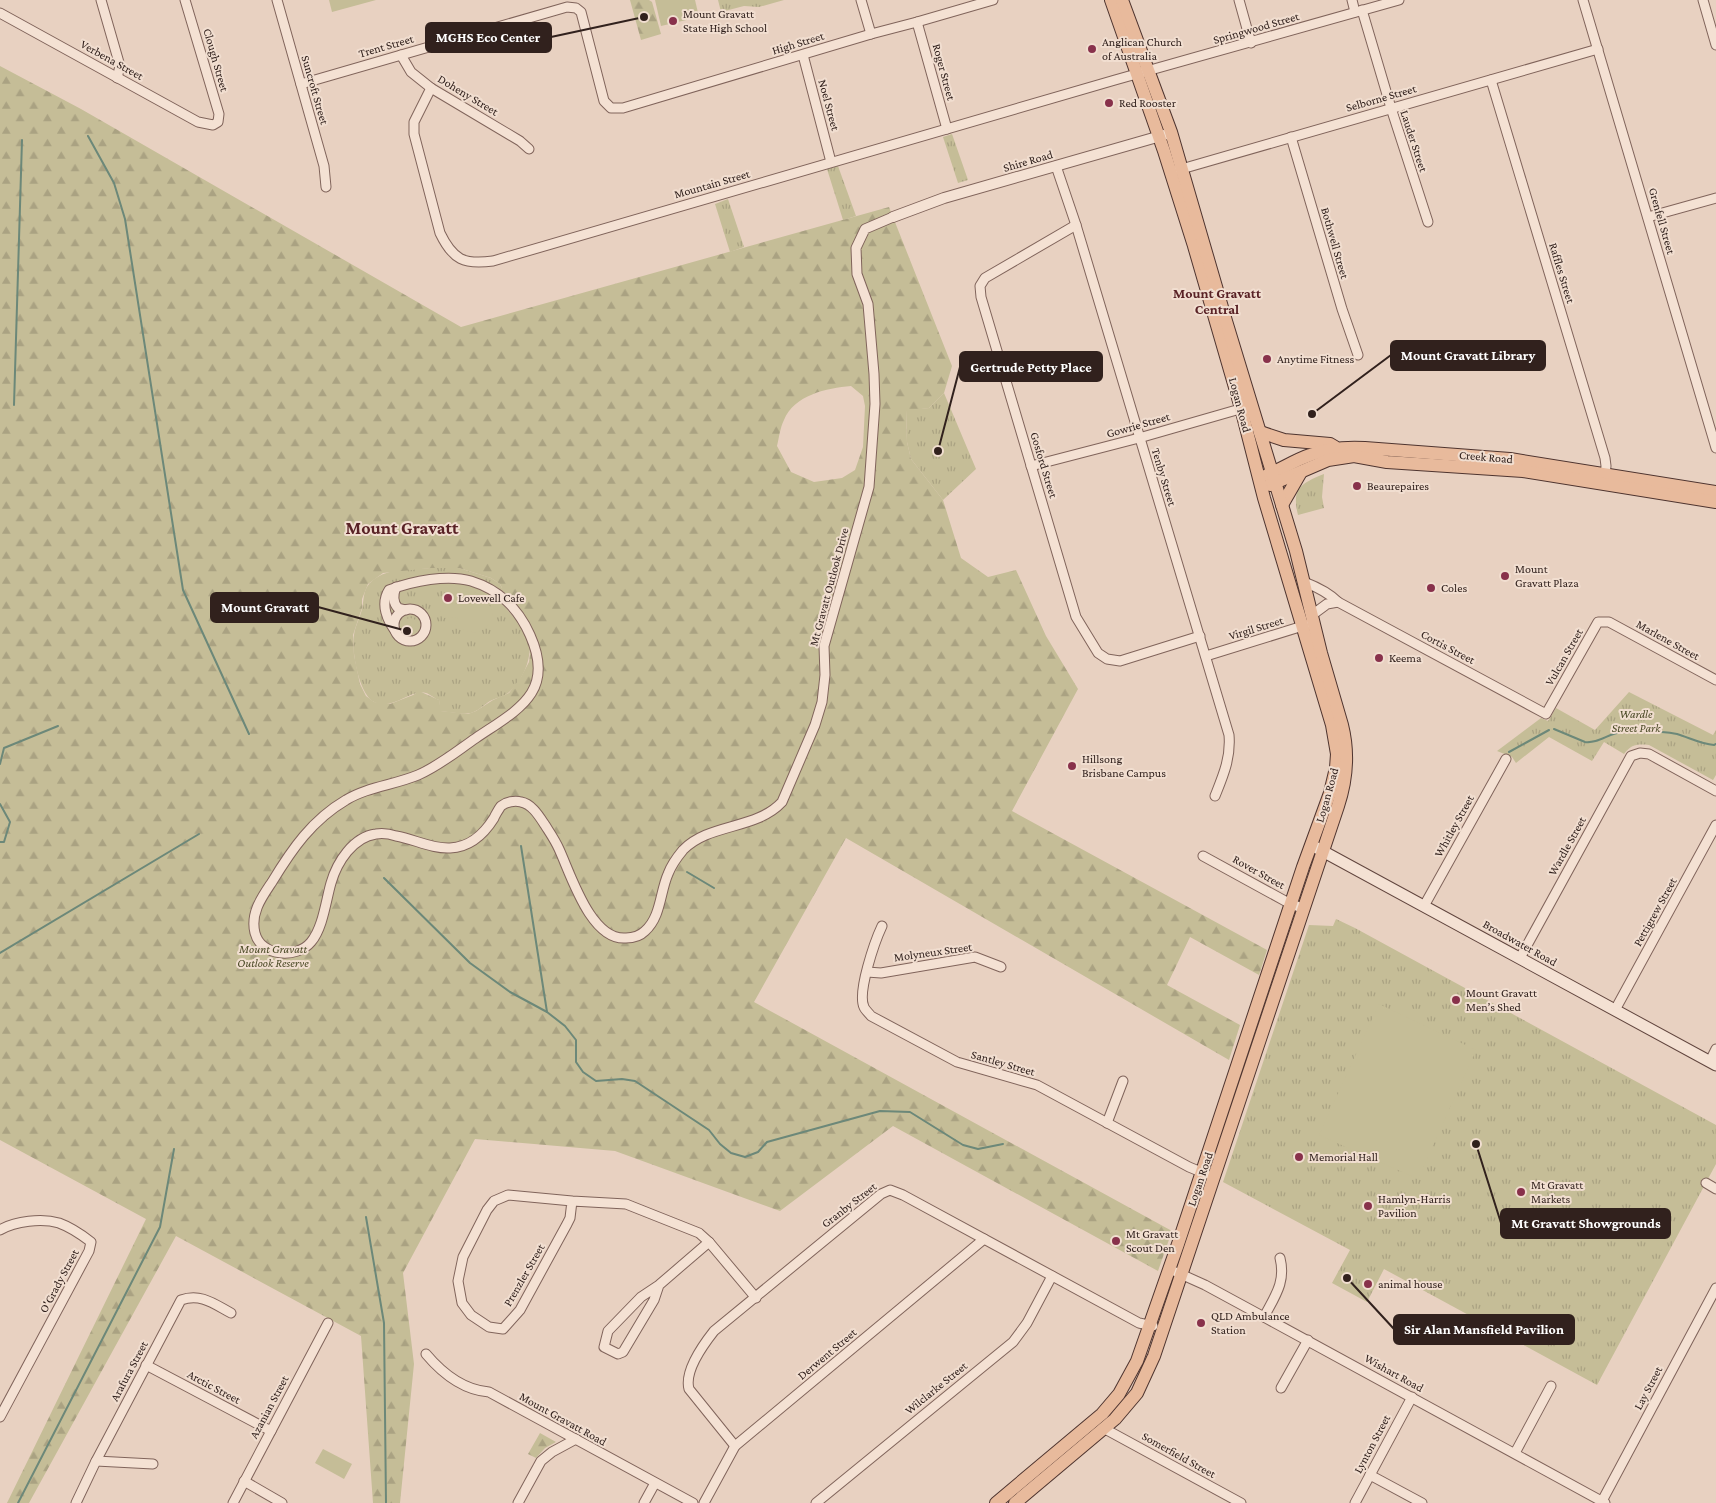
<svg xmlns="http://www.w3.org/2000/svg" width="1716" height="1503" font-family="'Crimson Pro',serif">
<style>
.grass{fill:url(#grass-tufts)}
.forest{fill:url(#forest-firs);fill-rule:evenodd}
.garden{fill:#c5bd97}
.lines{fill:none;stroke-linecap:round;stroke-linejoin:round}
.stream{stroke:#6c8879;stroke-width:2}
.minor-casing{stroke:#80645b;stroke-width:11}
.tertiary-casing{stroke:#80645b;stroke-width:12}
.secondary-casing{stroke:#61453e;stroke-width:13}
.primary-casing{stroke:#4e342f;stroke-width:14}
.minor{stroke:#f4e1d3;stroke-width:9}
.tertiary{stroke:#f4e1d3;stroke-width:10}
.secondary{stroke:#f4e1d3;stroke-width:11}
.primary{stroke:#e8ba9c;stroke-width:12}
.poi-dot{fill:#88314b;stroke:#f1ded0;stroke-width:2}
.labels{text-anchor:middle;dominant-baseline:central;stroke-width:4;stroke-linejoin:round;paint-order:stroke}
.poi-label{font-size:12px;fill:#31211d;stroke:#f1ded0;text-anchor:start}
.street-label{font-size:12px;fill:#31211d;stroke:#f1ded0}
.park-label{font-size:12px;font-style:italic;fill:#4b4a26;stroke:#f1ded0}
.neighbourhood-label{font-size:14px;font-weight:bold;fill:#592226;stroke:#f1ded0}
.district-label{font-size:18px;font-weight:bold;fill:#592226;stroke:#f1ded0}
.leader{fill:none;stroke:#31211d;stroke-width:2}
.callout-dot{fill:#31211d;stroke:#f1ded0;stroke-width:2}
.callout{fill:#31211d;stroke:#31211d;stroke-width:2}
.callout-label{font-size:14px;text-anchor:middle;font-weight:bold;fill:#fff}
</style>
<defs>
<pattern id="grass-tufts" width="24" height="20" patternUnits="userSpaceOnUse" patternTransform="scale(1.25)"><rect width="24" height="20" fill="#c5bd97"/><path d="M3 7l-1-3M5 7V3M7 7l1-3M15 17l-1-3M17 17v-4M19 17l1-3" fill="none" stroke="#aaa282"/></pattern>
<pattern id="forest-firs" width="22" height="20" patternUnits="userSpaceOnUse" patternTransform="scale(1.25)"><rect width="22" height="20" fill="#c5bd97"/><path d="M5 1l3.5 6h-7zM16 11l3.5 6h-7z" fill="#aaa282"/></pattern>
</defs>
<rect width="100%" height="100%" fill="#e8d1c1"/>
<!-- grass -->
<g class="grass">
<path d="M718,0H784L759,7L744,6L721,12Z"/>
<path d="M952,134L968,180L958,183L943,137Z"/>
<path d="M838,166L856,216L843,220L827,169Z"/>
<path d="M728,199L744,247L730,252L715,204Z"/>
<path d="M944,393L976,469L943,500L911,459L907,442L906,410L929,408Z"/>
<path d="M1324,474L1322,497L1324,508L1298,515C1291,488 1302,483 1324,474Z"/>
<path d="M431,568H459L491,578L500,584L502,588L501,602C510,614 522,623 528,639C534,656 522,683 508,693C503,697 496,698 490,701C484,705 478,711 471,713C462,715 450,712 440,711L439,700C435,699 430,694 426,693C409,689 394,711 374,702C359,695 351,650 354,635C355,626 360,618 362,609C364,600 363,591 369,584C384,567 410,570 431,568Z"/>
<path d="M1629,692L1713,735L1716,730V775L1713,780L1649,745C1637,744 1632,744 1624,754L1604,742L1592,761L1549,737L1516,763L1512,757L1497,751L1541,718L1548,721L1556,708L1595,730Z"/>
<path d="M1336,919L1355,928L1716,1125V1164L1597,1385L1384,1269L1367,1302L1332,1283L1350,1250L1223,1182L1309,925L1333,926Z"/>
</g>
<!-- forest -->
<g class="forest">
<path d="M630,0H649L652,2L661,34L641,40Z"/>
<path d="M0,66L81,109L461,327L889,207L952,366L944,393L929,408L906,411L907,442L911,459L943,500L961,558L988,577L1016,570L1046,636L1078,689L1012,811L1267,950L1259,975L1190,937L1167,985L1240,1025L1229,1060L846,838L754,1002L1172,1231L1158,1271L893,1126L780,1211L615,1151L475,1139L403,1273L414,1364L400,1503H373L361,1336L176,1236L29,1503H7L146,1219L0,1140ZM851,386L863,396L865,406L863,447L855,470L842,478L814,482L791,472L777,446C779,438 780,428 784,420C794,395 827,388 851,386ZM431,568H459L491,578L500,584L502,588L501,602L515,617L528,639L530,654L529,662L521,677L509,693L493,700L476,711L468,714L441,711L439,700L419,691L413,695L390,704L374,702L366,696L360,684L354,655L353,635L362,608V599L368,584L383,573Z"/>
<path d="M540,1433L556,1442L545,1448L536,1458L528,1454Z"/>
</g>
<!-- garden -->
<g class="garden">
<path d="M329,0H376L332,12Z"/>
<path d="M655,0H695L699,17L661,26Z"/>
<path d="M462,586C475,590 503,608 489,624C486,628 480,630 476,633L455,628L458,617L442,618L440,610L446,609L445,605L461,603L460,587Z"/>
<circle cx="410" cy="627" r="9"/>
<path d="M1379,1004L1476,1050L1418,1179L1319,1135Z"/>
<path d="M323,1449L352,1464L344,1479L315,1463Z"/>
</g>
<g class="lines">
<!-- stream -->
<g class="stream">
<path d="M88,136L114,183L125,219L183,590L249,734"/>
<path d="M14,405L22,140"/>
<path d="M1554,729L1585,742C1598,744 1609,733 1622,732C1638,731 1662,731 1677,734C1690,738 1701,744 1714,745L1716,744"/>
<path d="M1509,752L1549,730"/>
<path d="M0,764L4,748L58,726"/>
<path d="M0,804L10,822L4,842H0"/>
<path d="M521,846L547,1012"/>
<path d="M687,872L714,888"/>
<path d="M384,878L470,963L510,992L547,1012L565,1026L576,1040V1062L583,1072L596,1081L622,1079L635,1081L709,1130L720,1144L731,1153L745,1157L758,1152L767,1142L880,1111L910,1112L963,1145L978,1149L1003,1144"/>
<path d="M0,953L199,834"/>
<path d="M366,1217L384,1323L386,1503"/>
<path d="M18,1503L160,1227L174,1149"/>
</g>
<defs>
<g id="minor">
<path d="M101,0L120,66L117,78"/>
<path d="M277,0L324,166L326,187"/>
<path d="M861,0L871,34"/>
<path d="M1239,0L1251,43"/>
<path d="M1352,0L1355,12"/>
<path d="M1583,0L1716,448"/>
<path d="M1703,0L1716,45"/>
<path d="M1362,10L1391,108L1428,222"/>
<path d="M0,13L198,122L213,125L218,122L219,114L185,0"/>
<path d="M917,22L947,129"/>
<path d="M401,55L411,72L431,88L520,141L529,149"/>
<path d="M803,55L831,162"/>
<path d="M1491,80L1605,458L1606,466L1605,475"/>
<path d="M301,84L567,7L576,8L581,12L604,101L611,108H623L871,34L917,22L993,0"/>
<path d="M431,88L414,122V134L440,233C453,260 464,265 493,261L1115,80L1399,0"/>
<path d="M1291,137L1342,309L1358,355"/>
<path d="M1056,166L1076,225L1229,735C1231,758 1223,776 1215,796"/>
<path d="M1178,170L1598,49"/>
<path d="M1648,217L1716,198"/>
<path d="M1076,225L985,278L980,286L981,297L1076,617L1098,653L1107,659L1120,661L1200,636"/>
<path d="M1031,466L1139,438L1247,407"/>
<path d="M1304,582C1317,587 1328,592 1338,602L1546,714L1598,622H1609L1716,680"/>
<path d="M396,587C393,595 392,602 398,608L406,610"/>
<circle cx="410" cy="625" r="16"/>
<path d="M1312,615L1327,604L1338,602"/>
<path d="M397,633C387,621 380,604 389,590C413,581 447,574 471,581C500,590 518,608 530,635C556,693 517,710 476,738C457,751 439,766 418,775C394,785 367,787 346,800C312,820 292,849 272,882C262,897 250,913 255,933C261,957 297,959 311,942C323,928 326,900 331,883C337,862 353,837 376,834C382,833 390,834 396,836C414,839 432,849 450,848C471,847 484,834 494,818C494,817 500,807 501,806C506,802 515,800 521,802C532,804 539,816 545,825C550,833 555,840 559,849C571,875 591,941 626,938C633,938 640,936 645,931C661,917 660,892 668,874C671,866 678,856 683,850C709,823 756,830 782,802L815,725L822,702L825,675L824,646L869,487L875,404L874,374L868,304L857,274L856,248L865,229L893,217"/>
<path d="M1206,656L1306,625"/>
<path d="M1203,856L1287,902L1304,909"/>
<path d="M1424,906L1506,759"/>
<path d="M882,926C875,941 857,992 864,1007C865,1010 869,1013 871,1016L957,1062L1037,1085L1189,1167L1206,1174"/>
<path d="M1520,958L1631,756L1640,753L1649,754L1716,791"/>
<path d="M867,972L881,973L975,957L1001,967"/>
<path d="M1615,1010L1716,825"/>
<path d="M1710,1061L1716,1049"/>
<path d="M1107,1123L1123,1081"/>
<path d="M1706,1183L1716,1189"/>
<path d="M572,1201L570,1218L567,1224L520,1310L503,1329L489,1327L471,1315L462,1303L458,1281L463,1257L487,1210L494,1201L508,1195L572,1201L626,1204L699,1233L709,1242L756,1298"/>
<path d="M0,1230C15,1221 42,1218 59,1223C70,1227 82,1235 91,1242L89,1251L0,1417"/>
<path d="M1176,1272L1205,1285L1264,1317L1605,1503"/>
<path d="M659,1285L654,1300L623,1352L618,1354L604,1347L608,1331L641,1297L659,1285L709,1242"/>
<path d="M1264,1317C1275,1296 1286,1282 1280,1258"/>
<path d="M426,1354C442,1373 463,1390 489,1392L693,1503"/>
<path d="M146,1365L271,1431"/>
<path d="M1281,1388L1308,1340"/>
<path d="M1105,1429L1241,1503"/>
<path d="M735,1446L689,1389C684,1371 703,1345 714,1331L881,1194L890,1190L903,1195L1139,1323L1153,1326"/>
<path d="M1515,1453L1551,1386"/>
<path d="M96,1461L153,1464"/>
<path d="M1370,1475L1422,1503"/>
<path d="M244,1481L282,1503"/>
<path d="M1602,1501L1716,1288"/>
<path d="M76,1503L96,1461L181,1300C201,1293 214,1304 231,1313"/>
<path d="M233,1503L328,1323"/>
<path d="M518,1503L541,1461L552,1452L576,1439"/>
<path d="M644,1503L655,1483"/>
<path d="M704,1503L735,1446L984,1239"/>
<path d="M816,1503L1013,1342L1027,1323L1052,1276"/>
<path d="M1355,1503L1412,1397"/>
</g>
<path id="tertiary" d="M893,217L944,198L1164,135"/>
<path id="secondary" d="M1315,847L1716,1065"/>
<g id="primary">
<path d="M1260,432L1284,440L1330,444L1335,447"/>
<path d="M1267,475C1282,469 1295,460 1310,455C1328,448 1347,447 1365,448L1510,459L1716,492"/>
<path d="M1270,485L1328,460L1354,456L1387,462L1523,471L1716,502"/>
<path d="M1282,505L1301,472"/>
<path d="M996,1503L1102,1414L1119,1394L1137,1361L1178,1244L1303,867L1330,793L1336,768L1337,754L1332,725L1264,498L1241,408L1194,246L1164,151L1111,0"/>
<path d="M1015,1503L1115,1419L1137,1393L1154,1356L1338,806C1347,779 1349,753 1342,725L1321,653L1296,551L1226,321L1171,132L1122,0"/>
</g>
</defs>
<!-- minor casing -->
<use href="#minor" class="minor-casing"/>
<!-- tertiary casing -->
<use href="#tertiary" class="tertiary-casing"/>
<!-- secondary casing -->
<use href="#secondary" class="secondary-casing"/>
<!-- primary casing -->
<use href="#primary" class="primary-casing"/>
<!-- minor -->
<use href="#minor" class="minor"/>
<!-- tertiary -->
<use href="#tertiary" class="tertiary"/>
<!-- secondary -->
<use href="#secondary" class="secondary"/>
<!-- primary -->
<use href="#primary" class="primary"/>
</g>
<!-- markers -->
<g class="poi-dot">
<circle cx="673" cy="21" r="5"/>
<circle cx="1092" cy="49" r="5"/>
<circle cx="1109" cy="103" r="5"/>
<circle cx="1267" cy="359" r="5"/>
<circle cx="1357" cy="486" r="5"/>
<circle cx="1505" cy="576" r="5"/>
<circle cx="1431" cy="588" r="5"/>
<circle cx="448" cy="598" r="5"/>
<circle cx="1379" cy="658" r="5"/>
<circle cx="1072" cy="766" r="5"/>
<circle cx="1456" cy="1000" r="5"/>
<circle cx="1299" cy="1157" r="5"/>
<circle cx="1521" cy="1192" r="5"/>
<circle cx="1368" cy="1206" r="5"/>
<circle cx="1116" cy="1241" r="5"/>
<circle cx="1368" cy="1284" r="5"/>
<circle cx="1201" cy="1323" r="5"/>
</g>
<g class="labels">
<!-- poi labels -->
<g class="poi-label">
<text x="683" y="14">Mount Gravatt<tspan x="683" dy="14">State High School</tspan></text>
<text x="1102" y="42">Anglican Church<tspan x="1102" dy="14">of Australia</tspan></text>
<text x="1119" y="103">Red Rooster</text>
<text x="1277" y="359">Anytime Fitness</text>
<text x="1367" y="486">Beaurepaires</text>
<text x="1515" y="569">Mount<tspan x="1515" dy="14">Gravatt Plaza</tspan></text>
<text x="1441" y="588">Coles</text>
<text x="458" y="598">Lovewell Cafe</text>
<text x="1389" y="658">Keema</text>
<text x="1082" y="759">Hillsong<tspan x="1082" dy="14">Brisbane Campus</tspan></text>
<text x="1466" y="993">Mount Gravatt<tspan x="1466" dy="14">Men’s Shed</tspan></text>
<text x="1309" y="1157">Memorial Hall</text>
<text x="1531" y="1185">Mt Gravatt<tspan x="1531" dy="14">Markets</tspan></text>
<text x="1378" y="1199">Hamlyn-Harris<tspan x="1378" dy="14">Pavilion</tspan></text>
<text x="1126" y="1234">Mt Gravatt<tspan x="1126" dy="14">Scout Den</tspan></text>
<text x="1378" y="1284">animal house</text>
<text x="1211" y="1316">QLD Ambulance<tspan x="1211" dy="14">Station</tspan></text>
</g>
<!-- street labels -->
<g class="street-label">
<text transform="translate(1256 28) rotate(-16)">Springwood Street</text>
<text transform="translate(798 43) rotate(-17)">High Street</text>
<text transform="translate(386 46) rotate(-16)">Trent Street</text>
<text transform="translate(112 60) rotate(29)">Verbena Street</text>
<text transform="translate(216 60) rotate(74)">Clough Street</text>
<text transform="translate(944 72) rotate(75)">Roger Street</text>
<text transform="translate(315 90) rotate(74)">Suncroft Street</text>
<text transform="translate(468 95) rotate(31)">Doheny Street</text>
<text transform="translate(1381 98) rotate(-16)">Selborne Street</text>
<text transform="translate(829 105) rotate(75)">Noel Street</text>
<text transform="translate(1414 141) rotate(72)">Lauder Street</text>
<text transform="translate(1028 161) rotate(-16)">Shire Road</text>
<text transform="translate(712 184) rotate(-16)">Mountain Street</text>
<text transform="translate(1662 221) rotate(74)">Grenfell Street</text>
<text transform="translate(1335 243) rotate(74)">Bothwell Street</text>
<text transform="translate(1562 273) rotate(73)">Raffles Street</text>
<text transform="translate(1240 405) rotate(75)">Logan Road</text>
<text transform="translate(1138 425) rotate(-16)">Gowrie Street</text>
<text transform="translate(1486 457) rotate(5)">Creek Road</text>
<text transform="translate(1044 465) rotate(73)">Gosford Street</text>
<text transform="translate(1164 477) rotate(73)">Tenby Street</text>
<text transform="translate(829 587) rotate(-75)">Mt Gravatt Outlook Drive</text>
<text transform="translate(1256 628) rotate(-17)">Virgil Street</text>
<text transform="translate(1668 640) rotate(29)">Marlene Street</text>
<text transform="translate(1448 647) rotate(28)">Cortis Street</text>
<text transform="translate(1564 657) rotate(-60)">Vulcan Street</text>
<text transform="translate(1327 795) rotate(-74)">Logan Road</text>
<text transform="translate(1454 826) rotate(-61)">Whitley Street</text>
<text transform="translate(1567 846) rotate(-61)">Wardle Street</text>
<text transform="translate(1259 872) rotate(29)">Rover Street</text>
<text transform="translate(1655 912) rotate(-61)">Pettigrew Street</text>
<text transform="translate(1520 943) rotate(29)">Broadwater Road</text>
<text transform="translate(933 952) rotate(-8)">Molyneux Street</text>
<text transform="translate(1003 1063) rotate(16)">Santley Street</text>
<text transform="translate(1200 1179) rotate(-71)">Logan Road</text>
<text transform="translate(849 1205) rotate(-38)">Granby Street</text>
<text transform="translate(524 1275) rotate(-60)">Prenzler Street</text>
<text transform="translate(59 1281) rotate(-62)">O'Grady Street</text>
<text transform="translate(827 1354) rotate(-40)">Derwent Street</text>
<text transform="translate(129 1371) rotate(-62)">Arafura Street</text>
<text transform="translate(1394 1373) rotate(29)">Wishart Road</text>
<text transform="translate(214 1387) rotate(28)">Arctic Street</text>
<text transform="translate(936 1388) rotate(-39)">Wilclarke Street</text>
<text transform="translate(1648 1388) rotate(-62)">Lay Street</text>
<text transform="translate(269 1407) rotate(-62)">Azanian Street</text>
<text transform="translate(563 1419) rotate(29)">Mount Gravatt Road</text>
<text transform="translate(1372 1444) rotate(-62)">Lynton Street</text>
<text transform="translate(1179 1455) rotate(29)">Somerfield Street</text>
</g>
<!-- park labels -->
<g class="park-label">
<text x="1636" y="714">Wardle<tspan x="1636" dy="14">Street Park</tspan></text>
<text x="273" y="949">Mount Gravatt<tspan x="273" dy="14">Outlook Reserve</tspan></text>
</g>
<!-- neighbourhood labels -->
<g class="neighbourhood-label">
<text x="1217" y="293">Mount Gravatt<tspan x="1217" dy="16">Central</tspan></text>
</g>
<!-- district labels -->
<g class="district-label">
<text x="402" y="528">Mount Gravatt</text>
</g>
</g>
<!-- callouts -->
<path class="leader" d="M644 17L551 37M1312 414L1391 355M938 451L960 367M407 631L318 607M1476 1144L1501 1223M1347 1278L1394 1329"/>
<g class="callout-dot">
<circle cx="644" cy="17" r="5"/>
<circle cx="1312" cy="414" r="5"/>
<circle cx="938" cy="451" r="5"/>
<circle cx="407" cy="631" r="5"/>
<circle cx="1476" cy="1144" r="5"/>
<circle cx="1347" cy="1278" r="5"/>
</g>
<g class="callout">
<rect x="426" y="23" width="125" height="29" rx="5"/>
<rect x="1391" y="341" width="154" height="29" rx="5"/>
<rect x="960" y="352" width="142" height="29" rx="5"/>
<rect x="211" y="593" width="107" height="29" rx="5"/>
<rect x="1501" y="1209" width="169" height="29" rx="5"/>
<rect x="1394" y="1315" width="180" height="29" rx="5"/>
</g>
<g class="callout-label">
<text x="488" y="42">MGHS Eco Center</text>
<text x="1468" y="360">Mount Gravatt Library</text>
<text x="1031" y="372">Gertrude Petty Place</text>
<text x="265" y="612">Mount Gravatt</text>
<text x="1586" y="1228">Mt Gravatt Showgrounds</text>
<text x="1484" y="1334">Sir Alan Mansfield Pavilion</text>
</g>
</svg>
